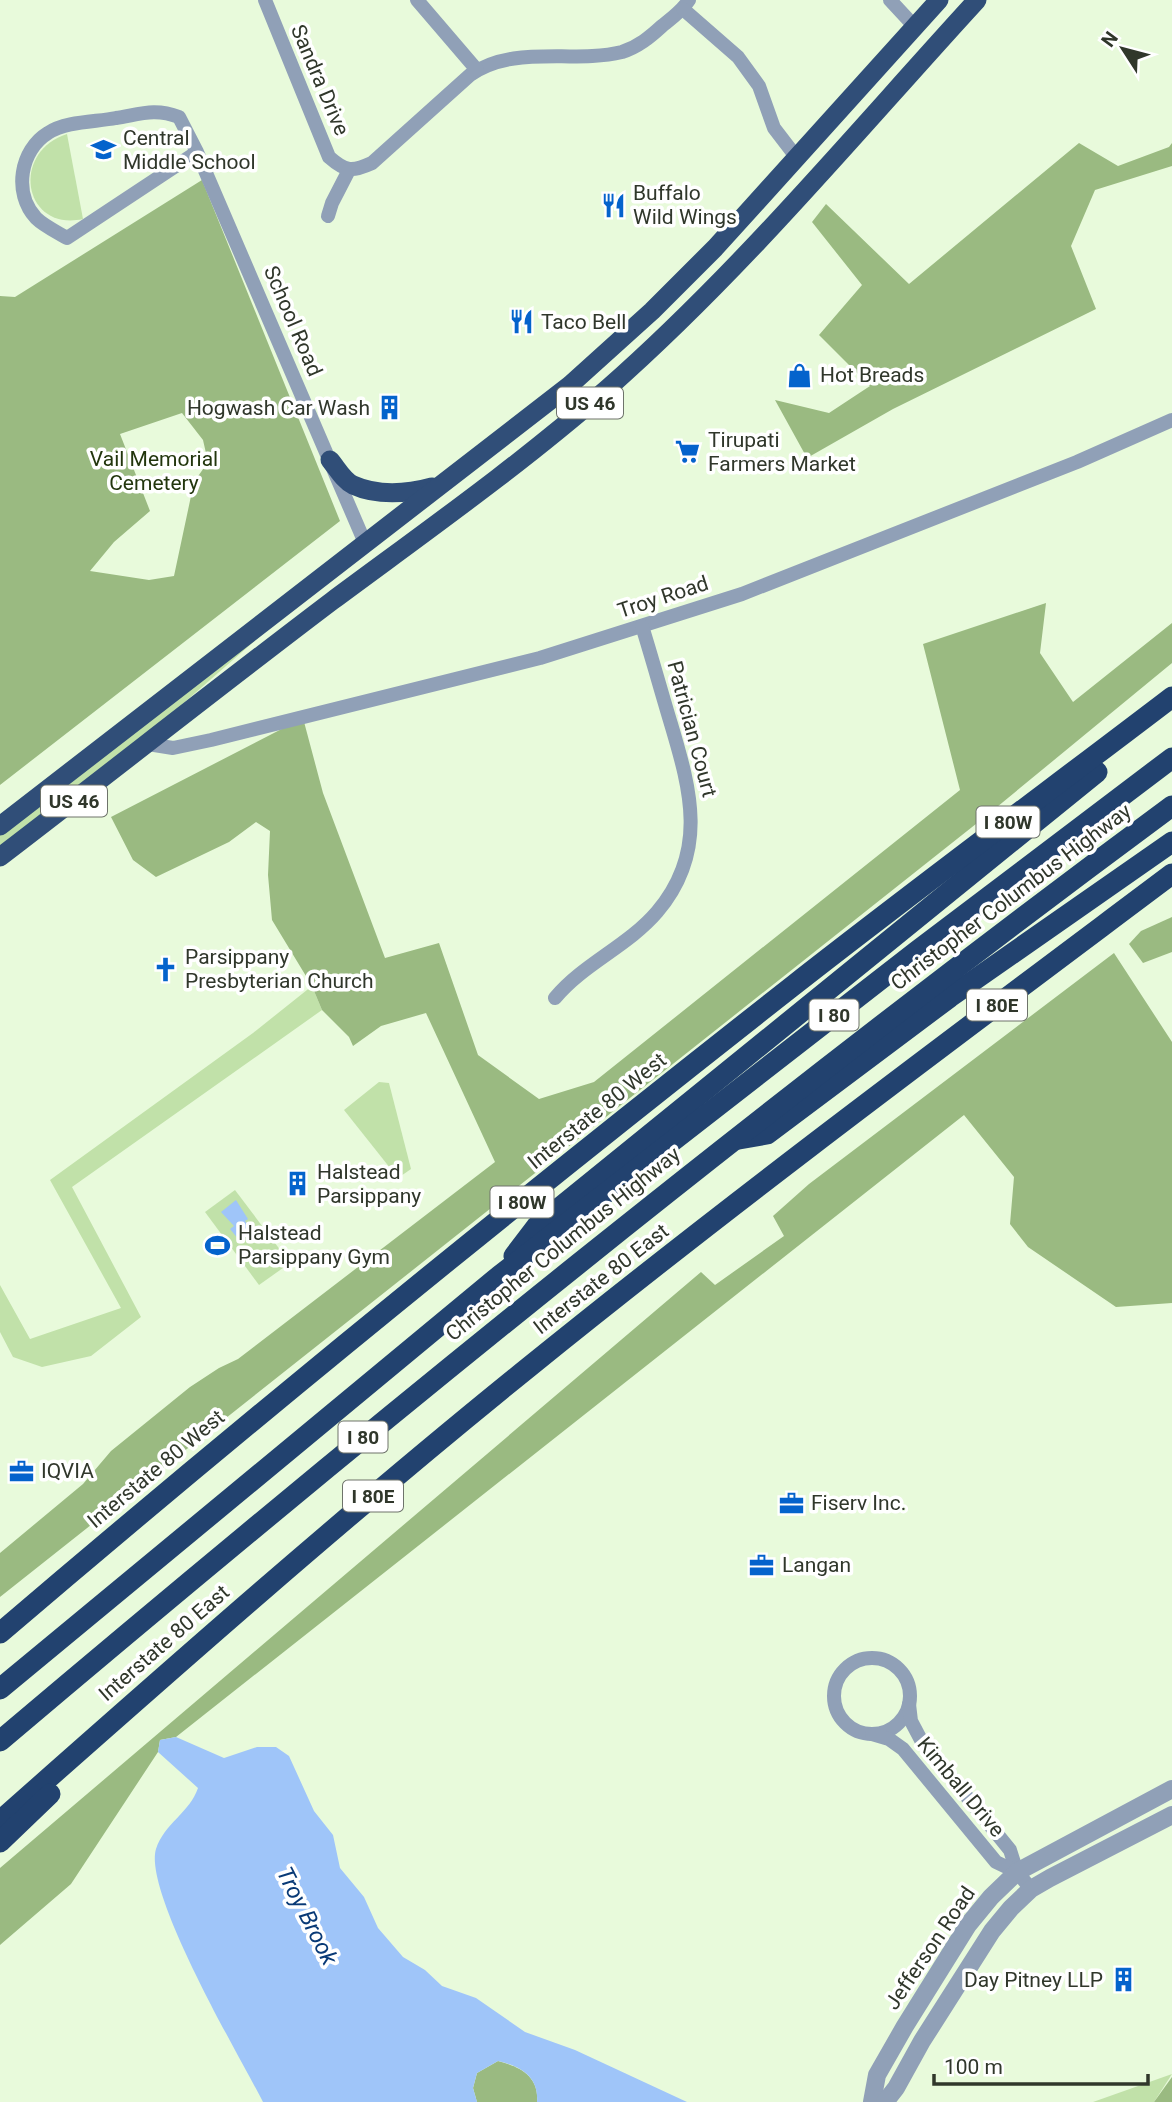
<svg xmlns="http://www.w3.org/2000/svg" width="1172" height="2102" font-family="Roboto,sans-serif">
<style>
.green{fill:#c1e1a9}
.forest{fill:#9aba81;fill-rule:evenodd}
.water{fill:#9fc5f9}
.lines{fill:none;stroke-linecap:round;stroke-linejoin:round}
.minor{stroke:#90a0b7;stroke-width:14}
.tertiary{stroke:#90a0b7;stroke-width:18}
.trunk{stroke:#304e78;stroke-width:19}
.motorway{stroke:#22426f;stroke-width:21}
.labels{text-anchor:middle;dominant-baseline:central;stroke-width:7;stroke-linejoin:round;paint-order:stroke}
.shield{fill:#fff;stroke:#6e736b;stroke-width:2}
.shield-label{font-size:19px;font-weight:bold;fill:#30372b}
.street-label{font-size:21px;fill:#30372b;stroke:#fff}
.poi-label{font-size:21px;fill:#30372b;stroke:#fff;text-anchor:start}
.park-label{font-size:21px;fill:#22360d;stroke:#fff}
.water-label{font-size:23px;font-style:italic;fill:#083976;stroke:#fff}
</style>
<rect width="100%" height="100%" fill="#e8fadb"/>
<!-- green -->
<g class="green">
<path d="M67,134L83,219C23,232 10,152 67,134Z"/>
<path d="M275,623L178,708L0,846V832Z"/>
<path d="M312,986L322,1010L72,1187L141,1317L91,1356L42,1367L13,1357L0,1332V1285L30,1339L121,1308L50,1180L253,1033Z"/>
<path d="M379,1082L389,1083L411,1169L398,1178L344,1110Z"/>
<path d="M235,1190L290,1263L259,1285L205,1212Z"/>
<path d="M1172,2074L1154,2102H1093Z"/>
</g>
<!-- forest -->
<g class="forest">
<path d="M1079,143L1118,166L1169,147L1172,143V166L1095,190L1071,246L1096,309L893,409L807,458L775,400L829,413L870,386L819,335L862,285L812,222L826,204L909,284Z"/>
<path d="M202,180L340,521L0,785V296L15,297ZM182,413L203,440L208,462L194,482L174,576L149,580L90,571L114,542L150,511L120,434Z"/>
<path d="M1046,603L1040,653L1073,702L1172,623V663L986,816L0,1597V1553L83,1484L111,1451L190,1387L219,1368L238,1359L495,1162L426,1013L381,1026L353,1046L349,1037L322,1010L312,986L272,920L268,875L270,831L256,822L229,842L156,877L133,860L111,817L303,718L323,793L385,958L439,943L478,1055L539,1099L594,1082L960,790L923,644Z"/>
<path d="M1172,917V952L1143,963L1129,944L1141,931Z"/>
<path d="M1114,953L1172,1042V1303L1116,1307L1028,1247L1010,1224L1014,1177L964,1115L176,1737L160,1740L158,1752L71,1884L0,1945V1868L701,1272L715,1285L784,1236L773,1216L809,1184Z"/>
<path d="M498,2061C520,2067 539,2076 537,2102H477L473,2088L477,2073Z"/>
<path d="M1172,2077V2102H1154Z"/>
</g>
<!-- water -->
<g class="water">
<path d="M236,1200L248,1219L245,1221L252,1230L239,1240L230,1229L234,1226L221,1212Z"/>
<path d="M176,1737L224,1758L257,1747H276L289,1756L314,1811L333,1835L340,1868L364,1897L378,1928L403,1957L425,1970L442,1986L476,1998L525,2032L575,2050L687,2102H537C539,2076 520,2066 498,2061L477,2073L473,2088L477,2102H263C240,2057 143,1892 156,1849C164,1824 190,1812 198,1788L158,1752L160,1740Z"/>
</g>
<g class="lines">
<!-- minor -->
<g class="minor">
<path d="M265,0L329,157C346,172 352,172 372,163L470,75C514,44 572,64 622,52C638,47 650,37 662,26C672,18 682,11 689,0"/>
<path d="M417,0L477,70"/>
<path d="M890,0L915,27"/>
<path d="M683,9L738,57L759,86L774,128L797,158"/>
<path d="M197,152L67,238C57,232 44,226 36,218C13,193 20,150 48,133C66,121 96,122 116,118C141,114 155,108 179,117L197,152L365,543"/>
<path d="M328,216L332,203L349,170"/>
<path d="M148,744L173,748L211,740L540,658L742,594L1077,462L1172,420"/>
<path d="M555,998C583,964 628,946 657,912C708,852 691,791 671,724C661,691 652,658 642,626"/>
<circle cx="872" cy="1696" r="38"/>
<path d="M909,1704L911,1721L921,1740L1010,1850L1017,1872L1031,1889"/>
<path d="M872,1734L889,1739L903,1749L996,1862L1017,1872"/>
</g>
<!-- tertiary -->
<g class="tertiary">
<path d="M872,2102L877,2075L905,2026L968,1925L991,1897L1017,1872L1172,1789"/>
<path d="M885,2102L896,2088L922,2041L992,1931L1011,1908L1031,1889L1050,1878L1172,1815"/>
</g>
<!-- trunk -->
<g class="trunk">
<path d="M330,460C337,468 343,480 353,485C377,496 407,494 432,487"/>
<path d="M0,826L570,385L652,311L715,248L939,0"/>
<path d="M0,857C111,772 221,685 332,601C425,532 520,465 607,389C742,270 856,132 977,0"/>
</g>
<!-- motorway -->
<g class="motorway">
<path d="M739,1139L767,1134L950,997L1172,842"/>
<path d="M514,1256L536,1227L1097,772"/>
<path d="M0,1633C260,1411 525,1196 794,985C919,887 1046,793 1172,697"/>
<path d="M0,1689L499,1276L917,951L1172,758"/>
<path d="M0,1741C382,1418 770,1103 1172,806"/>
<path d="M0,1821C174,1667 348,1513 529,1367C739,1197 956,1036 1172,874"/>
<path d="M0,1842L50,1794"/>
</g>
</g>
<!-- icons -->
<defs>
<symbol id="school-bare" viewBox="-9 -9 18 18"><path d="M0-5L7-2L0 1L-7-2ZM-4 1L0 2.5L4 1V4Q0 6-4 4Z" fill="#0463cc" stroke="#fff" stroke-width="2.5" paint-order="stroke"/></symbol>
<symbol id="restaurant-bare" viewBox="-9 -9 18 18"><path d="M-5-6h1v4h1v-4h1v4h1v-4h1v5L-1.5 .5V6h-2V.5L-5-1ZM5-6V6H3V1.5H1.5Q1.5-4 5-6Z" fill="#0463cc" stroke="#fff" stroke-width="2.5" paint-order="stroke"/></symbol>
<symbol id="shop-bare" viewBox="-9 -9 18 18"><path d="M-5-2.5h2.3a2.7 3.5 0 0 1 5.4 0H5L5.5 6h-11ZM-1.5-2.5h3a1.5 2.3 0 0 0-3 0Z" fill="#0463cc" stroke="#fff" stroke-width="2.5" paint-order="stroke"/></symbol>
<symbol id="building-bare" viewBox="-9 -9 18 18"><path d="M-4-6H4V6H1V3H-1V6H-4ZM-2.5-4.3h1.7v1.8h-1.7ZM.8-4.3h1.7v1.8H.8ZM-2.5-1h1.7V.8h-1.7ZM.8-1h1.7V.8H.8Z" fill="#0463cc" stroke="#fff" stroke-width="2.5" paint-order="stroke"/></symbol>
<symbol id="supermarket-bare" viewBox="-9 -9 18 18"><path d="M-6-5.5h2.5l.6 2H6L4.5 2H-2.5L-4.4-4H-6ZM-1.5 3.2a1.3 1.3 0 1 0 .1 0ZM3 3.2a1.3 1.3 0 1 0 .1 0Z" fill="#0463cc" stroke="#fff" stroke-width="2.5" paint-order="stroke"/></symbol>
<symbol id="church-bare" viewBox="-9 -9 18 18"><path d="M-1.2-6h2.4v3.5h3.3v2.4h-3.3V6h-2.4V-.1h-3.3v-2.4h3.3Z" fill="#0463cc" stroke="#fff" stroke-width="2.5" paint-order="stroke"/></symbol>
<symbol id="stadium-bare" viewBox="-9 -9 18 18"><path d="M0-5a6.5 5 0 1 0 0 10a6.5 5 0 1 0 0-10ZM-3.5-1.8h7v3.6h-7Z" fill="#0463cc" stroke="#fff" stroke-width="2.5" paint-order="stroke"/></symbol>
<symbol id="office-bare" viewBox="-9 -9 18 18"><path d="M-6-3h4V-5.5h4V-3h4V5H-6ZM-1-4.5V-3h2v-1.5ZM-6 0V1H6V0Z" fill="#0463cc" stroke="#fff" stroke-width="2.5" paint-order="stroke"/></symbol>
</defs>
<g fill-rule="evenodd">
<use href="#school-bare" x="86" y="132" width="35" height="35"/>
<use href="#restaurant-bare" x="596" y="188" width="35" height="35"/>
<use href="#restaurant-bare" x="504" y="304" width="35" height="35"/>
<use href="#shop-bare" x="782" y="358" width="35" height="35"/>
<use href="#building-bare" x="372" y="390" width="35" height="35"/>
<use href="#supermarket-bare" x="670" y="434" width="35" height="35"/>
<use href="#church-bare" x="148" y="952" width="35" height="35"/>
<use href="#building-bare" x="280" y="1166" width="35" height="35"/>
<use href="#stadium-bare" x="200" y="1228" width="35" height="35"/>
<use href="#office-bare" x="4" y="1454" width="35" height="35"/>
<use href="#office-bare" x="774" y="1486" width="35" height="35"/>
<use href="#office-bare" x="744" y="1548" width="35" height="35"/>
<use href="#building-bare" x="1106" y="1962" width="35" height="35"/>
</g>
<g class="labels">
<!-- shield labels -->
<g class="shield">
<rect x="557" y="387.5" width="66" height="31" rx="5"/>
<rect x="41" y="785.5" width="66" height="31" rx="5"/>
<rect x="976.5" y="806.5" width="63" height="31" rx="5"/>
<rect x="967" y="989.5" width="60" height="31" rx="5"/>
<rect x="809.5" y="999.5" width="49" height="31" rx="5"/>
<rect x="490.5" y="1186.5" width="63" height="31" rx="5"/>
<rect x="338.5" y="1421.5" width="49" height="31" rx="5"/>
<rect x="343" y="1480.5" width="60" height="31" rx="5"/>
</g>
<g class="shield-label">
<text x="590" y="403">US 46</text>
<text x="74" y="801">US 46</text>
<text x="1008" y="822">I 80W</text>
<text x="997" y="1005">I 80E</text>
<text x="834" y="1015">I 80</text>
<text x="522" y="1202">I 80W</text>
<text x="363" y="1437">I 80</text>
<text x="373" y="1496">I 80E</text>
</g>
<!-- street labels -->
<g class="street-label">
<text transform="translate(320 80) rotate(67)">Sandra Drive</text>
<text transform="translate(293 321) rotate(67)">School Road</text>
<text transform="translate(663 597) rotate(-18)">Troy Road</text>
<text transform="translate(692 729) rotate(75)">Patrician Court</text>
<text transform="translate(1011 897) rotate(-37)">Christopher Columbus Highway</text>
<text transform="translate(597 1111) rotate(-39)">Interstate 80 West</text>
<text transform="translate(563 1244) rotate(-39)">Christopher Columbus Highway</text>
<text transform="translate(601 1279) rotate(-38)">Interstate 80 East</text>
<text transform="translate(156 1469) rotate(-40)">Interstate 80 West</text>
<text transform="translate(164 1643) rotate(-41)">Interstate 80 East</text>
<text transform="translate(961 1787) rotate(50)">Kimball Drive</text>
<text transform="translate(930 1948) rotate(-56)">Jefferson Road</text>
</g>
<!-- poi labels -->
<g class="poi-label">
<text x="123" y="138">Central<tspan x="123" dy="24">Middle School</tspan></text>
<text x="633" y="193">Buffalo<tspan x="633" dy="24">Wild Wings</tspan></text>
<text x="541" y="322">Taco Bell</text>
<text x="820" y="375">Hot Breads</text>
<text x="370" y="408" text-anchor="end">Hogwash Car Wash</text>
<text x="708" y="440">Tirupati<tspan x="708" dy="24">Farmers Market</tspan></text>
<text x="185" y="957">Parsippany<tspan x="185" dy="24">Presbyterian Church</tspan></text>
<text x="317" y="1172">Halstead<tspan x="317" dy="24">Parsippany</tspan></text>
<text x="238" y="1233">Halstead<tspan x="238" dy="24">Parsippany Gym</tspan></text>
<text x="41" y="1471">IQVIA</text>
<text x="811" y="1503">Fiserv Inc.</text>
<text x="782" y="1565">Langan</text>
<text x="1103" y="1980" text-anchor="end">Day Pitney LLP</text>
</g>
<!-- park labels -->
<g class="park-label">
<text x="154" y="459">Vail Memorial<tspan x="154" dy="24">Cemetery</tspan></text>
</g>
<!-- water labels -->
<g class="water-label">
<text transform="translate(307 1916) rotate(63)">Troy Brook</text>
</g>
</g>
<!-- north arrow -->
<g transform="translate(1123 49) rotate(306)" stroke="#ffffff" stroke-width="5" paint-order="stroke">
<path d="M0-5L12 26L0 18L-12 26Z" fill="#30372b"/>
<text y="-10" font-size="19" font-weight="bold" text-anchor="middle" fill="#30372b">N</text>
</g>
<!-- scale -->
<path d="M934 2074v10h214v-10" fill="none" stroke="#30372b" stroke-width="3.5"/>
<text x="944" y="2074" font-size="21" fill="#30372b" stroke="#ffffff" stroke-width="5" paint-order="stroke">100 m</text>
</svg>
